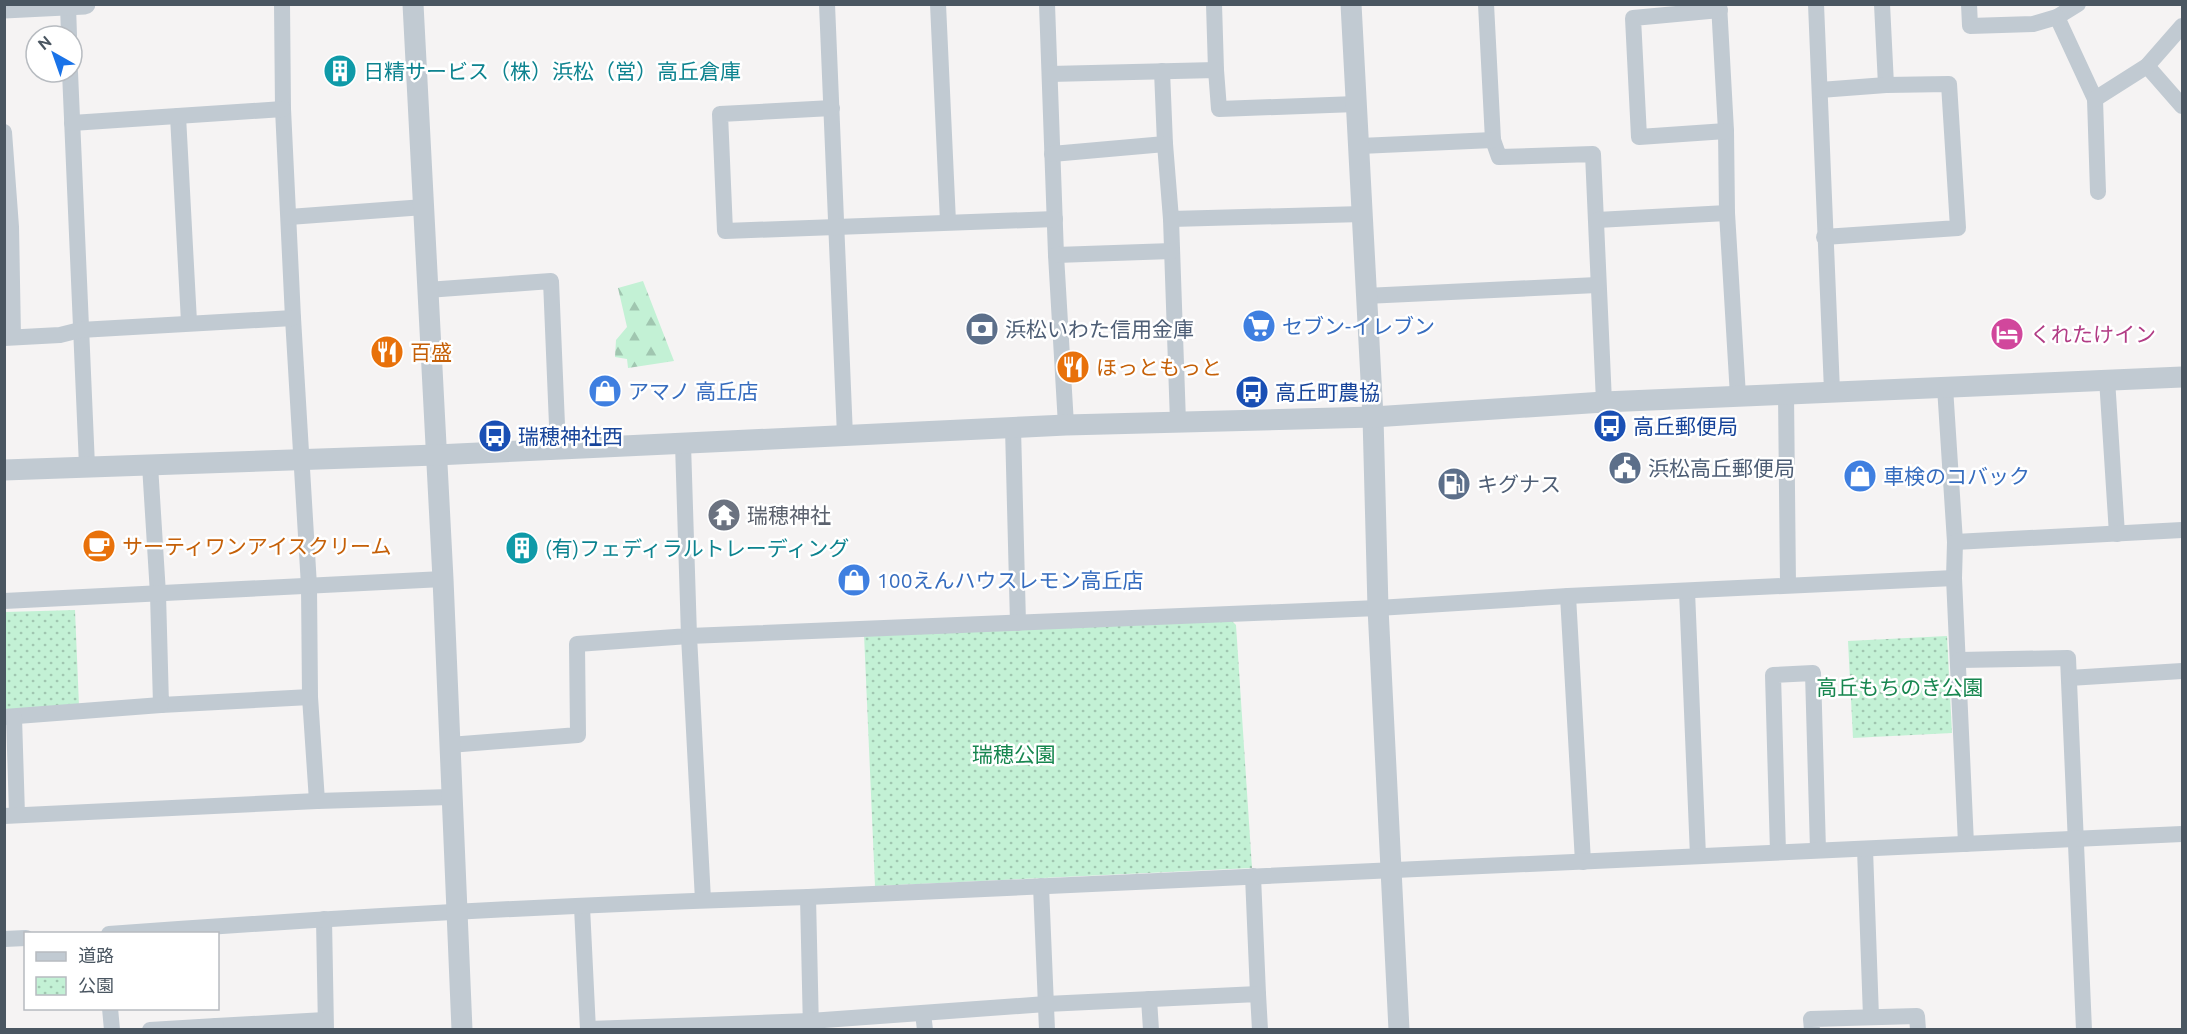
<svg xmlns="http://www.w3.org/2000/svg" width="2187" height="1034" font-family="Ubuntu,'Noto Sans JP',sans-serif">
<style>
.forest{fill:url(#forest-firs)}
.park{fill:url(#park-dots)}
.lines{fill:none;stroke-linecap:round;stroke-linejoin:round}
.minor{stroke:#c1cad2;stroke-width:16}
.tertiary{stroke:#c1cad2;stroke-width:21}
.labels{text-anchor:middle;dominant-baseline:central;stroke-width:5;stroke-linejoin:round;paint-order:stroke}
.culture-label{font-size:21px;fill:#0d838f;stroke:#fff;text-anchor:start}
.shop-label{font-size:21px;fill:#366cbe;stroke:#fff;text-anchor:start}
.service-label{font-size:21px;fill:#4e5e75;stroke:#fff;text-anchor:start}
.hotel-label{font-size:21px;fill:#b23c85;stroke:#fff;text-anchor:start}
.food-label{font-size:21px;fill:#c56008;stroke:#fff;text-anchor:start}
.transit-label{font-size:21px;fill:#164399;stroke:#fff;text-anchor:start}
.worship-label{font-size:21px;fill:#5b616d;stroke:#fff;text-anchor:start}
.park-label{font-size:21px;fill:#17864f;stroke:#fff}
</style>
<defs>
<pattern id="forest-firs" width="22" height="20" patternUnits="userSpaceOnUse" patternTransform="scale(1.5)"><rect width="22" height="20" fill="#c3f1d5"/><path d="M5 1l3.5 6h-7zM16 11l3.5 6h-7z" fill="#a0c6b0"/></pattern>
<pattern id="park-dots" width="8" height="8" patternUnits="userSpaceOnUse" patternTransform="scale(1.5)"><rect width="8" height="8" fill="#c3f1d5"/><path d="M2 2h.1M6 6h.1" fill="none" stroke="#a0c6b0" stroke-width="1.8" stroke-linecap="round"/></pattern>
</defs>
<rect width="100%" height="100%" fill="#f5f3f3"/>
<!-- forest -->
<path class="forest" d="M643,281L674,361L628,368L627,359L615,357L616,340L627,327L618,288Z"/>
<!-- park -->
<g class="park">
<path d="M75,610L79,706L5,711V612Z"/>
<path d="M1229,618L1236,625L1252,868L875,886L864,634Z"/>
<path d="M1947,636L1952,733L1853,738L1848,641Z"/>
</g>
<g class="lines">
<!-- minor -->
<g class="minor">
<path d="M282,4L283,109L293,318L309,586L310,697L317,801"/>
<path d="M827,4L845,436"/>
<path d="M938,4L948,222"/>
<path d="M1047,4L1056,255L1066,425"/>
<path d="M1214,4L1216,70"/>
<path d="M1486,4L1493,140L1499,157L1593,154L1604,402"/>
<path d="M1719,4L1726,131L1727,213L1738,396"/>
<path d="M1816,4L1832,391"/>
<path d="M1882,4L1886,85"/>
<path d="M1969,4L1970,26L2033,24L2057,17L2078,4"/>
<path d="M68,5L69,36"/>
<path d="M1720,10L1633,18L1639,137L1726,131"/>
<path d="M2057,17L2095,99L2098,192"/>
<path d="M2147,66L2182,106"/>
<path d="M1162,71L1165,144"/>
<path d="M70,72L87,466"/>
<path d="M1050,74L1216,70L1219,109L1356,104"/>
<path d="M1820,90L1886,85L1949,84L1958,228L1824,237"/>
<path d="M2095,99L2147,66L2182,26"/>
<path d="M832,108L720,114L725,231L1055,219"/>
<path d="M178,116L189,322"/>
<path d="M72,123L283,109"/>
<path d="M4,132L11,227L13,337"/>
<path d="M1360,146L1493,140"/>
<path d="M1052,154L1165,144L1171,219L1363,214"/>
<path d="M289,217L424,207"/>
<path d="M1171,219L1178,422"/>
<path d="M1597,220L1727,213"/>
<path d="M1056,255L1172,251"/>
<path d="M427,290L551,281L558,449"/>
<path d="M1365,296L1597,285"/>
<path d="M4,338L60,335L80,330L293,318"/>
<path d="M2107,379L2117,534"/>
<path d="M1945,387L1955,542L1954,578L1966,844"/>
<path d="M1786,394L1788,585"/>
<path d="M1013,428L1018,623"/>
<path d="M150,465L158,594L161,705L310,697"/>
<path d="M1955,542L2182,530"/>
<path d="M1687,591L1698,856"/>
<path d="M1568,596L1583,862"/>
<path d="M4,601L443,579"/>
<path d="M1959,660L2068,658L2084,1030"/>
<path d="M2069,678L2182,671"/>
<path d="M4,717L161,705"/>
<path d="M14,717L17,815"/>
<path d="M449,745L578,735L577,644L689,636L683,444"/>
<path d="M4,816L317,801L450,797"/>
<path d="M1865,849L1871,1017"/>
<path d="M1778,852L1773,675L1813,673L1818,850"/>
<path d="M1253,876L1258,994"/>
<path d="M1041,886L1047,1030"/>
<path d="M808,897L811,1030"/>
<path d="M703,900L689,636L1378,608L1568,596L1954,578"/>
<path d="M582,907L588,1030"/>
<path d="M324,919L326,1030"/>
<path d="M109,934C341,917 574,904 808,897L2182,834"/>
<path d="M4,939L26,938"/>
<path d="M1149,999L1151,1030"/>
<path d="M110,1008L112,1030"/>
<path d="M923,1013L925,1030"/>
<path d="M216,1026L325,1020"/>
<path d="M588,1029L706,1025"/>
<path d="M150,1030L216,1026V1030"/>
<path d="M706,1030V1025L810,1021L1046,1004L1258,994L1260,1030"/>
<path d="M1812,1030L1811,1019L1917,1016L1918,1030"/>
</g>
<!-- tertiary -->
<g class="tertiary">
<path d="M413,4L443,579L462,1030"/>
<path d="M1351,4L1373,417L1378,608L1399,1030"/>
<path d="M4,8L85,4"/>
<path d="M4,470L436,455L1066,425L1373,417L1604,402L2182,377"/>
</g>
</g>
<!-- icons -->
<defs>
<symbol id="building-disc" viewBox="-11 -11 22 22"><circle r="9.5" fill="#0f9aa8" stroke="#fff"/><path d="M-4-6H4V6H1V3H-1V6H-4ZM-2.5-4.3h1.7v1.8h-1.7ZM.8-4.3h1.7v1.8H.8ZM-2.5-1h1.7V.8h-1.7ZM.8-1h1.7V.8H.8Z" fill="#fff"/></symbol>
<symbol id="supermarket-disc" viewBox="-11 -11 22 22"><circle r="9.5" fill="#3f7fe0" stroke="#fff"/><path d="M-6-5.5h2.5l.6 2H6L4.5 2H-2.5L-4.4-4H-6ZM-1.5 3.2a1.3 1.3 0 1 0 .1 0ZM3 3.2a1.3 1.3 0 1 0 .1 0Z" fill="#fff"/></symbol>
<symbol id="bank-disc" viewBox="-11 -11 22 22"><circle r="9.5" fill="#5c6f8a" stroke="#fff"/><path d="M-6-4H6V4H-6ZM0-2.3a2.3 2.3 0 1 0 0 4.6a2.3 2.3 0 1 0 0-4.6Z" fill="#fff"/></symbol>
<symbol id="hotel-disc" viewBox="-11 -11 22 22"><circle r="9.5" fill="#d1479c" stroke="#fff"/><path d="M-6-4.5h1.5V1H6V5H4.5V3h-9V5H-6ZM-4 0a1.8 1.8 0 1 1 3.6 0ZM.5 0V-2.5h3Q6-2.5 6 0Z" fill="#fff"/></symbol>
<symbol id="restaurant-disc" viewBox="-11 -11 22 22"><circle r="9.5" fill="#e8710a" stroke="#fff"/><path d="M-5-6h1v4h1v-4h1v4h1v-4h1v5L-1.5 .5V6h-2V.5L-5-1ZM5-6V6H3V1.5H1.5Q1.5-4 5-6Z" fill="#fff"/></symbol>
<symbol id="shop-disc" viewBox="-11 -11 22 22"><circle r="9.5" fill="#3f7fe0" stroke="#fff"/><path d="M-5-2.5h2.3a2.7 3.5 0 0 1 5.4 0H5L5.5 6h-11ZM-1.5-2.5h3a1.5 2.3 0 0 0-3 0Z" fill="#fff"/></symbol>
<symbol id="bus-disc" viewBox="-11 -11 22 22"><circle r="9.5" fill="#1a4fb4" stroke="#fff"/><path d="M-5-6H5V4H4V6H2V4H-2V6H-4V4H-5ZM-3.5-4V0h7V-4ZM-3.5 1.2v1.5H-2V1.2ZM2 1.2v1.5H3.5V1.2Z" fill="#fff"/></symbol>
<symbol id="civic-disc" viewBox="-11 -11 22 22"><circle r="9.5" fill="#5c6f8a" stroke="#fff"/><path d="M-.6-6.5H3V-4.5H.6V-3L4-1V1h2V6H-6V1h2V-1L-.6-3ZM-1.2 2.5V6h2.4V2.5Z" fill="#fff"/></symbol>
<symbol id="fuel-disc" viewBox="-11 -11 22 22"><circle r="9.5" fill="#5c6f8a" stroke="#fff"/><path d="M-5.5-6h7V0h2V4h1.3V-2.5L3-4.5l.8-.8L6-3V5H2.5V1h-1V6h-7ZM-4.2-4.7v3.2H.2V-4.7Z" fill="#fff"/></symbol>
<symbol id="temple-disc" viewBox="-11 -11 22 22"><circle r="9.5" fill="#6b7280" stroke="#fff"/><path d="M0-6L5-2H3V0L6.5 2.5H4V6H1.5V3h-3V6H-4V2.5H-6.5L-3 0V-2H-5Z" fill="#fff"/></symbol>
<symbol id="cafe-disc" viewBox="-11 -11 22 22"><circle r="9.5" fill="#e8710a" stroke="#fff"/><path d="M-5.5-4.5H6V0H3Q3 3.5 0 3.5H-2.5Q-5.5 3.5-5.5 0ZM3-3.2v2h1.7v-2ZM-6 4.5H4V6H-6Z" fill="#fff"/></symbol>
</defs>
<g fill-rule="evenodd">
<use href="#building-disc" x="321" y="52" width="38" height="38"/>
<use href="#supermarket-disc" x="1240" y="307" width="38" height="38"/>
<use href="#bank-disc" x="963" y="310" width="38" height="38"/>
<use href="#hotel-disc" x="1988" y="315" width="38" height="38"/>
<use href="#restaurant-disc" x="368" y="333" width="38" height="38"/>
<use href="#restaurant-disc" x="1054" y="348" width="38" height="38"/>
<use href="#shop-disc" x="586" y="372" width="38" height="38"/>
<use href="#bus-disc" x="1233" y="373" width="38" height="38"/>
<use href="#bus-disc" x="1591" y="407" width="38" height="38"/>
<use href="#bus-disc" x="476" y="417" width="38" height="38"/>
<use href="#civic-disc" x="1606" y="449" width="38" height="38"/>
<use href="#shop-disc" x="1841" y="457" width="38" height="38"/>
<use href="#fuel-disc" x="1435" y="465" width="38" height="38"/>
<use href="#temple-disc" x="705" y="496" width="38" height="38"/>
<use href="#cafe-disc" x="80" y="527" width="38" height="38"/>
<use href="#building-disc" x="503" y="529" width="38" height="38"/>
<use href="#shop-disc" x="835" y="561" width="38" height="38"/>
</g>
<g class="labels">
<!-- culture labels -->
<g class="culture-label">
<text x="363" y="71">日精サービス（株）浜松（営）高丘倉庫</text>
<text x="545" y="548">(有)フェディラルトレーディング</text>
</g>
<!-- shop labels -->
<g class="shop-label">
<text x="1282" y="326">セブン-イレブン</text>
<text x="628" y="391">アマノ 高丘店</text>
<text x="1883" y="476">車検のコバック</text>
<text x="877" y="580">100えんハウスレモン高丘店</text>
</g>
<!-- service labels -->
<g class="service-label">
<text x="1005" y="329">浜松いわた信用金庫</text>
<text x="1648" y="468">浜松高丘郵便局</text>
<text x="1477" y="484">キグナス</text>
</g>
<!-- hotel labels -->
<g class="hotel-label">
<text x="2030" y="334">くれたけイン</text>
</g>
<!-- food labels -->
<g class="food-label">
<text x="410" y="352">百盛</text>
<text x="1096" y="367">ほっともっと</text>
<text x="122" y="546">サーティワンアイスクリーム</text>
</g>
<!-- transit labels -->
<g class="transit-label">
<text x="1275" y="392">高丘町農協</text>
<text x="1633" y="426">高丘郵便局</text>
<text x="518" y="436">瑞穂神社西</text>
</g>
<!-- worship labels -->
<g class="worship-label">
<text x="747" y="515">瑞穂神社</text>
</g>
<!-- park labels -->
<g class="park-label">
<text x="1900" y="687">高丘もちのき公園</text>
<text x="1014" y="754">瑞穂公園</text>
</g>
</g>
<!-- border -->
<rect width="2187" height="1034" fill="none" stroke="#4a5661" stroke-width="12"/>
<!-- legend -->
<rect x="24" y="932" width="195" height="78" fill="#ffffff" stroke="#b7bbc0" stroke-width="1.5"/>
<rect x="36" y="952" width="30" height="9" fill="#c1cad2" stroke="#b7bbc0" stroke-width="1.5"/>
<text x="78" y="962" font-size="18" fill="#4a5661">道路</text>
<rect x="36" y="977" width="30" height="18" fill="url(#park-dots)" stroke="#b7bbc0" stroke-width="1.5"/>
<text x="78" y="992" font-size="18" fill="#4a5661">公園</text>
<!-- north arrow -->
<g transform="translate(54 54) rotate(320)"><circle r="28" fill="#ffffff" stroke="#b7bbc0" stroke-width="1.5"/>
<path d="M0-4.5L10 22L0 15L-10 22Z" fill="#1a73e8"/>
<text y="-9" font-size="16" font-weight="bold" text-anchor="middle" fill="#4a5661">N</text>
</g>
</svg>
